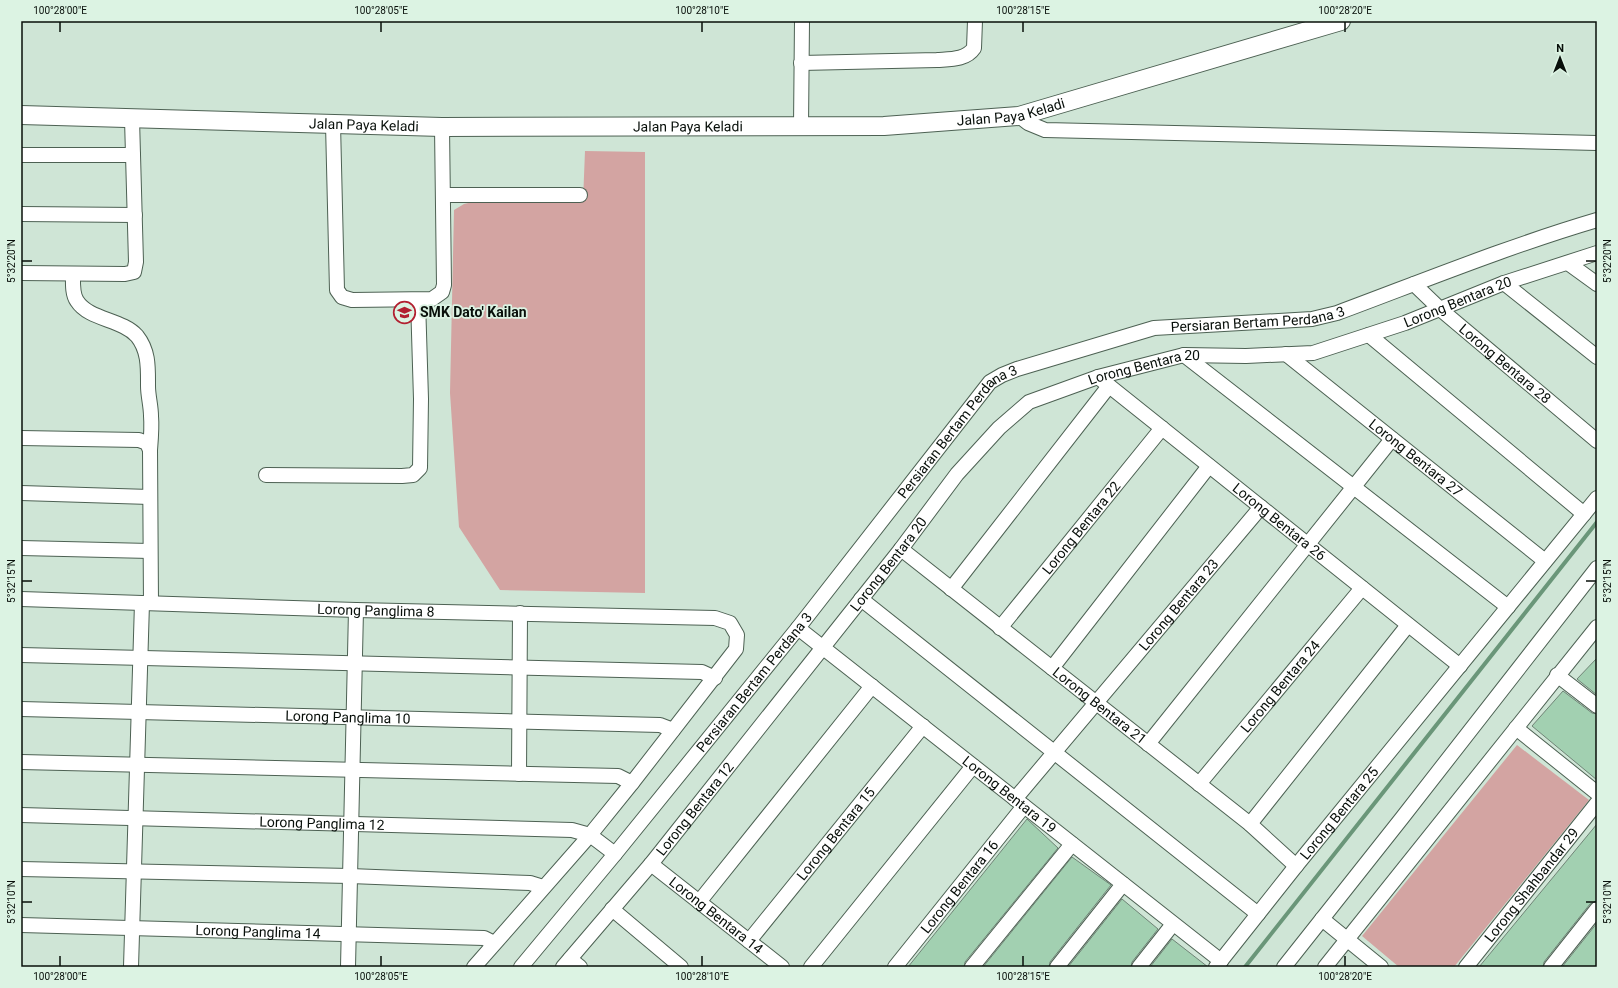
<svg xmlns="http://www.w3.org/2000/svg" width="1618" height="988" font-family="Roboto,sans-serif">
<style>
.green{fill:#d3a4a2}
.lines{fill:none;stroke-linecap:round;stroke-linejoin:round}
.stream{stroke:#6a9679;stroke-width:4}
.building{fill:#a2d0b1;stroke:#6f8476}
.minor-casing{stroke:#4d6153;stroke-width:16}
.major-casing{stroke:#4d6153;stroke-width:20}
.minor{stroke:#fff;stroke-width:14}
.major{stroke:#fff;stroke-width:18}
.ticks{fill:none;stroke:#080f0a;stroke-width:1.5}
.labels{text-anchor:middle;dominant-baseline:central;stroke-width:3.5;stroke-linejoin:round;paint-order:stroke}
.street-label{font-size:14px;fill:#080f0a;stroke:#dcf3e3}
.poi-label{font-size:14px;font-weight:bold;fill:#080f0a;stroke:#dcf3e3;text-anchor:start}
.neatline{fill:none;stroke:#080f0a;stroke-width:1.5}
.ticks-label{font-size:10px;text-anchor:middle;fill:#080f0a}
</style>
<rect width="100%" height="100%" fill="#cfe5d6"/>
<!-- green -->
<g class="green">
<path d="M585,151L645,152V593L500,590L459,527L450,393L454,210L464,204L477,201H583Z"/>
<path d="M1517,745L1589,800L1454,967H1399L1362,936Z"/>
</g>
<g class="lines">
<!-- stream -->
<path class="stream" d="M1245,967L1597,522"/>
</g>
<!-- building -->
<g class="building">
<path d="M1597,658V695L1577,679Z"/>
<path d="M1563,691L1592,713L1597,714V780L1532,726Z"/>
<path d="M1027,819L1058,848L965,962L964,967H908Z"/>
<path d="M1597,824V901L1590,904L1544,962L1543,967H1479Z"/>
<path d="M1072,857L1111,885L1050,962L1049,967H983Z"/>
<path d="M1122,899L1158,929L1132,962L1131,967H1068Z"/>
<path d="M1597,923V967H1562Z"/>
<path d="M1172,939L1208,967H1150Z"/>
</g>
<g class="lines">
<defs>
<g id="minor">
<path d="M801,63L937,60C950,59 966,60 974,48L975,21"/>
<path d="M1019,116L1028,123L1045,130L1597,143"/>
<path d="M333,124L337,290L342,297L352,300L432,299L442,292L444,285L442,127"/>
<path d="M801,126L802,21"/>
<path d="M21,155H133"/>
<path d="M443,195H580"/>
<path d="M21,214L135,215"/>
<path d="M1568,263L1597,284"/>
<path d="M21,273L125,274L134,272L136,262L132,119"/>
<path d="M73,274C73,282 72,294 77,301C89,320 122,319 137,336C149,351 148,368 148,386C148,396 151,406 151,416C152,427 151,438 150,450"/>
<path d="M1504,283L1597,357"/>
<path id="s1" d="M1414,284L1440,309L1597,441"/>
<path d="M1369,335L1584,514"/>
<path id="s2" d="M1286,354L1545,561"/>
<path d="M1184,355L1508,607"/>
<path id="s3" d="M1098,377L1460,666"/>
<path d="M21,438L139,440L147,443L150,450L151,603"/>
<path d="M266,475L402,476L413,475L420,468L421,399L418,300"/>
<path d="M21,493L150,497"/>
<path d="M21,548L150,551"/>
<path id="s4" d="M901,549L1250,824L1296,866"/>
<path d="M951,589L1109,386"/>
<path id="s5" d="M21,599L356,610L715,618L730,623L737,635L736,649L632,783L590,835L474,967"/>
<path d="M861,599L1258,914"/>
<path id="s6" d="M798,628L1221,961"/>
<path id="s7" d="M1000,628L1162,428"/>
<path d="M21,655L702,672L715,678"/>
<path d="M1052,668L1209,466"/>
<path d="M1557,675L1597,706"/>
<path id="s8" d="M21,709L660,725L673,730"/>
<path d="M1516,728L1597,793"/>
<path d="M1148,744L1392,439"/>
<path d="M21,762L618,776L632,783"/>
<path d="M519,774L520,613"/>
<path id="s9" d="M1199,784L1362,588"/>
<path id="s10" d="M1015,799L1261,507"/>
<path id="s11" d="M21,815L572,830L590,835L615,854"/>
<path d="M1250,824L1408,625"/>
<path id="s12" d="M651,864L782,967"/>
<path d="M21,869L350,876L530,883L543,887"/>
<path d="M699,902L872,686"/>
<path d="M612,909L681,967"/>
<path d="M1322,919L1381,967"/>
<path id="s13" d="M21,925L484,938L494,943"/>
<path id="s14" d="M749,941L923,726"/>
<path d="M570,959L580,967"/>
<path d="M131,967L142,603"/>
<path d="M348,967L356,610"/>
<path id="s15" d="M521,967L615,854L798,628L990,382L1002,375L1017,369L1154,328L1312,319L1337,313C1423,281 1509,246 1597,220"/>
<path id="s16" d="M563,967L651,864L901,549L957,474L999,428L1029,402L1098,377L1184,355L1246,356L1313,353L1405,323L1504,283L1597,253"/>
<path d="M811,967L973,766"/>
<path id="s17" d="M895,967L1024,806"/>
<path d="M972,967L1072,844"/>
<path d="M1057,967L1123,884"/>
<path d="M1139,967L1173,924"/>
<path id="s18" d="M1216,967L1296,866L1597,498"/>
<path d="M1284,967L1402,818L1597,568"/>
<path d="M1325,967L1597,627"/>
<path id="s19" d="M1466,967L1597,803"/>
<path d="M1551,967L1597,909"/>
</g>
<g id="major">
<path id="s20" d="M21,115L442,127L884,126L1019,116L1341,21"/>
</g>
</defs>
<!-- minor casing -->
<use href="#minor" class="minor-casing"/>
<!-- major casing -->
<use href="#major" class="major-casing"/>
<!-- minor -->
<use href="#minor" class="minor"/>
<!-- major -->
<use href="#major" class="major"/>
</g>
<!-- ticks -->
<path class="ticks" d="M60,22V32M381,22V32M702,22V32M1023,22V32M1345,22V32M22,261H32M1586,261H1596M22,581H32M1586,581H1596M22,902H32M1586,902H1596M60,956V966M381,956V966M702,956V966M1023,956V966M1345,956V966"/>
<!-- icons -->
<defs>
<symbol id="school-ring" viewBox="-11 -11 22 22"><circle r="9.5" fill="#dcf3e3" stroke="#b22031" stroke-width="1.5"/><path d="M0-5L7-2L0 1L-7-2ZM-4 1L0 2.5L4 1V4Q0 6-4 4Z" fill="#b22031"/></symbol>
</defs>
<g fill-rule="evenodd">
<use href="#school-ring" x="392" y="300" width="25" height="25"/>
</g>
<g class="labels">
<!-- street labels -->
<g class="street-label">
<text stroke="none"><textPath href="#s20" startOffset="991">Jalan Paya Keladi</textPath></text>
<text stroke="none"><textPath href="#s20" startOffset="343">Jalan Paya Keladi</textPath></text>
<text stroke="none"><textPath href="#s20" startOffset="667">Jalan Paya Keladi</textPath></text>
<text stroke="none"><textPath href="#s16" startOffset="1178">Lorong Bentara 20</textPath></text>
<text stroke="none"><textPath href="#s15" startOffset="1027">Persiaran Bertam Perdana 3</textPath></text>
<text stroke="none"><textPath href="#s1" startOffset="121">Lorong Bentara 28</textPath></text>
<text stroke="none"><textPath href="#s16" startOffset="854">Lorong Bentara 20</textPath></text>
<text stroke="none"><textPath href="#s15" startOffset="692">Persiaran Bertam Perdana 3</textPath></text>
<text stroke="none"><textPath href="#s2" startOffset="166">Lorong Bentara 27</textPath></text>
<text stroke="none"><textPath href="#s3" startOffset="232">Lorong Bentara 26</textPath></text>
<text stroke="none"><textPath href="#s7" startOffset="129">Lorong Bentara 22</textPath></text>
<text stroke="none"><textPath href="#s16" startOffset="518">Lorong Bentara 20</textPath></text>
<text stroke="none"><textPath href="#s10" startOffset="254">Lorong Bentara 23</textPath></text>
<text stroke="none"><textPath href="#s5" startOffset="355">Lorong Panglima 8</textPath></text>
<text stroke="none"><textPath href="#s15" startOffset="368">Persiaran Bertam Perdana 3</textPath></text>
<text stroke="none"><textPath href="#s9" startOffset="127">Lorong Bentara 24</textPath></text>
<text stroke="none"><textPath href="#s4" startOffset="253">Lorong Bentara 21</textPath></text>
<text stroke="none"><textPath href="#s8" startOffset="327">Lorong Panglima 10</textPath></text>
<text stroke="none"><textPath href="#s6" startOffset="269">Lorong Bentara 19</textPath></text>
<text stroke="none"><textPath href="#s16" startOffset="206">Lorong Bentara 12</textPath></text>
<text stroke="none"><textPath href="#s18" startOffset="197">Lorong Bentara 25</textPath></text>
<text stroke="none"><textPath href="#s11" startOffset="301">Lorong Panglima 12</textPath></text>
<text stroke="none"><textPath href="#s14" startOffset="138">Lorong Bentara 15</textPath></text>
<text stroke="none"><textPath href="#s19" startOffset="105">Lorong Shahbandar 29</textPath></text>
<text stroke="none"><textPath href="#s17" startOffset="103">Lorong Bentara 16</textPath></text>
<text stroke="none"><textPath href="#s12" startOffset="83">Lorong Bentara 14</textPath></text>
<text stroke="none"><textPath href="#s13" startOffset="237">Lorong Panglima 14</textPath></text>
</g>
<!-- poi labels -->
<g class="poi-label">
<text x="420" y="312">SMK Dato' Kailan</text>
</g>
</g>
<!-- border -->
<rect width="1618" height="988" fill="none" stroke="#dcf3e3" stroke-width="44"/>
<!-- north arrow -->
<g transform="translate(1560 58)" stroke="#dcf3e3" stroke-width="3" paint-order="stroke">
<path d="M0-3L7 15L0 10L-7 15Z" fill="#080f0a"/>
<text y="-6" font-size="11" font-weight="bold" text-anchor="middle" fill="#080f0a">N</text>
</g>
<rect x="22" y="22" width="1574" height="944" class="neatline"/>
<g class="ticks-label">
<text x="60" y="14">100°28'00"E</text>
<text x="381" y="14">100°28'05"E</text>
<text x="702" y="14">100°28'10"E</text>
<text x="1023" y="14">100°28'15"E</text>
<text x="1345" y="14">100°28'20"E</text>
<text transform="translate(11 261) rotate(-90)" y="4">5°32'20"N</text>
<text transform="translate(1607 261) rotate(-90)" y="4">5°32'20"N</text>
<text transform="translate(11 581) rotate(-90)" y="4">5°32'15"N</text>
<text transform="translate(1607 581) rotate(-90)" y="4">5°32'15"N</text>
<text transform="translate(11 902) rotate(-90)" y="4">5°32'10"N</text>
<text transform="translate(1607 902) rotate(-90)" y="4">5°32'10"N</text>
<text x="60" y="980">100°28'00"E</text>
<text x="381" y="980">100°28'05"E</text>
<text x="702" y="980">100°28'10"E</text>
<text x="1023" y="980">100°28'15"E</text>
<text x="1345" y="980">100°28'20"E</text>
</g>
</svg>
